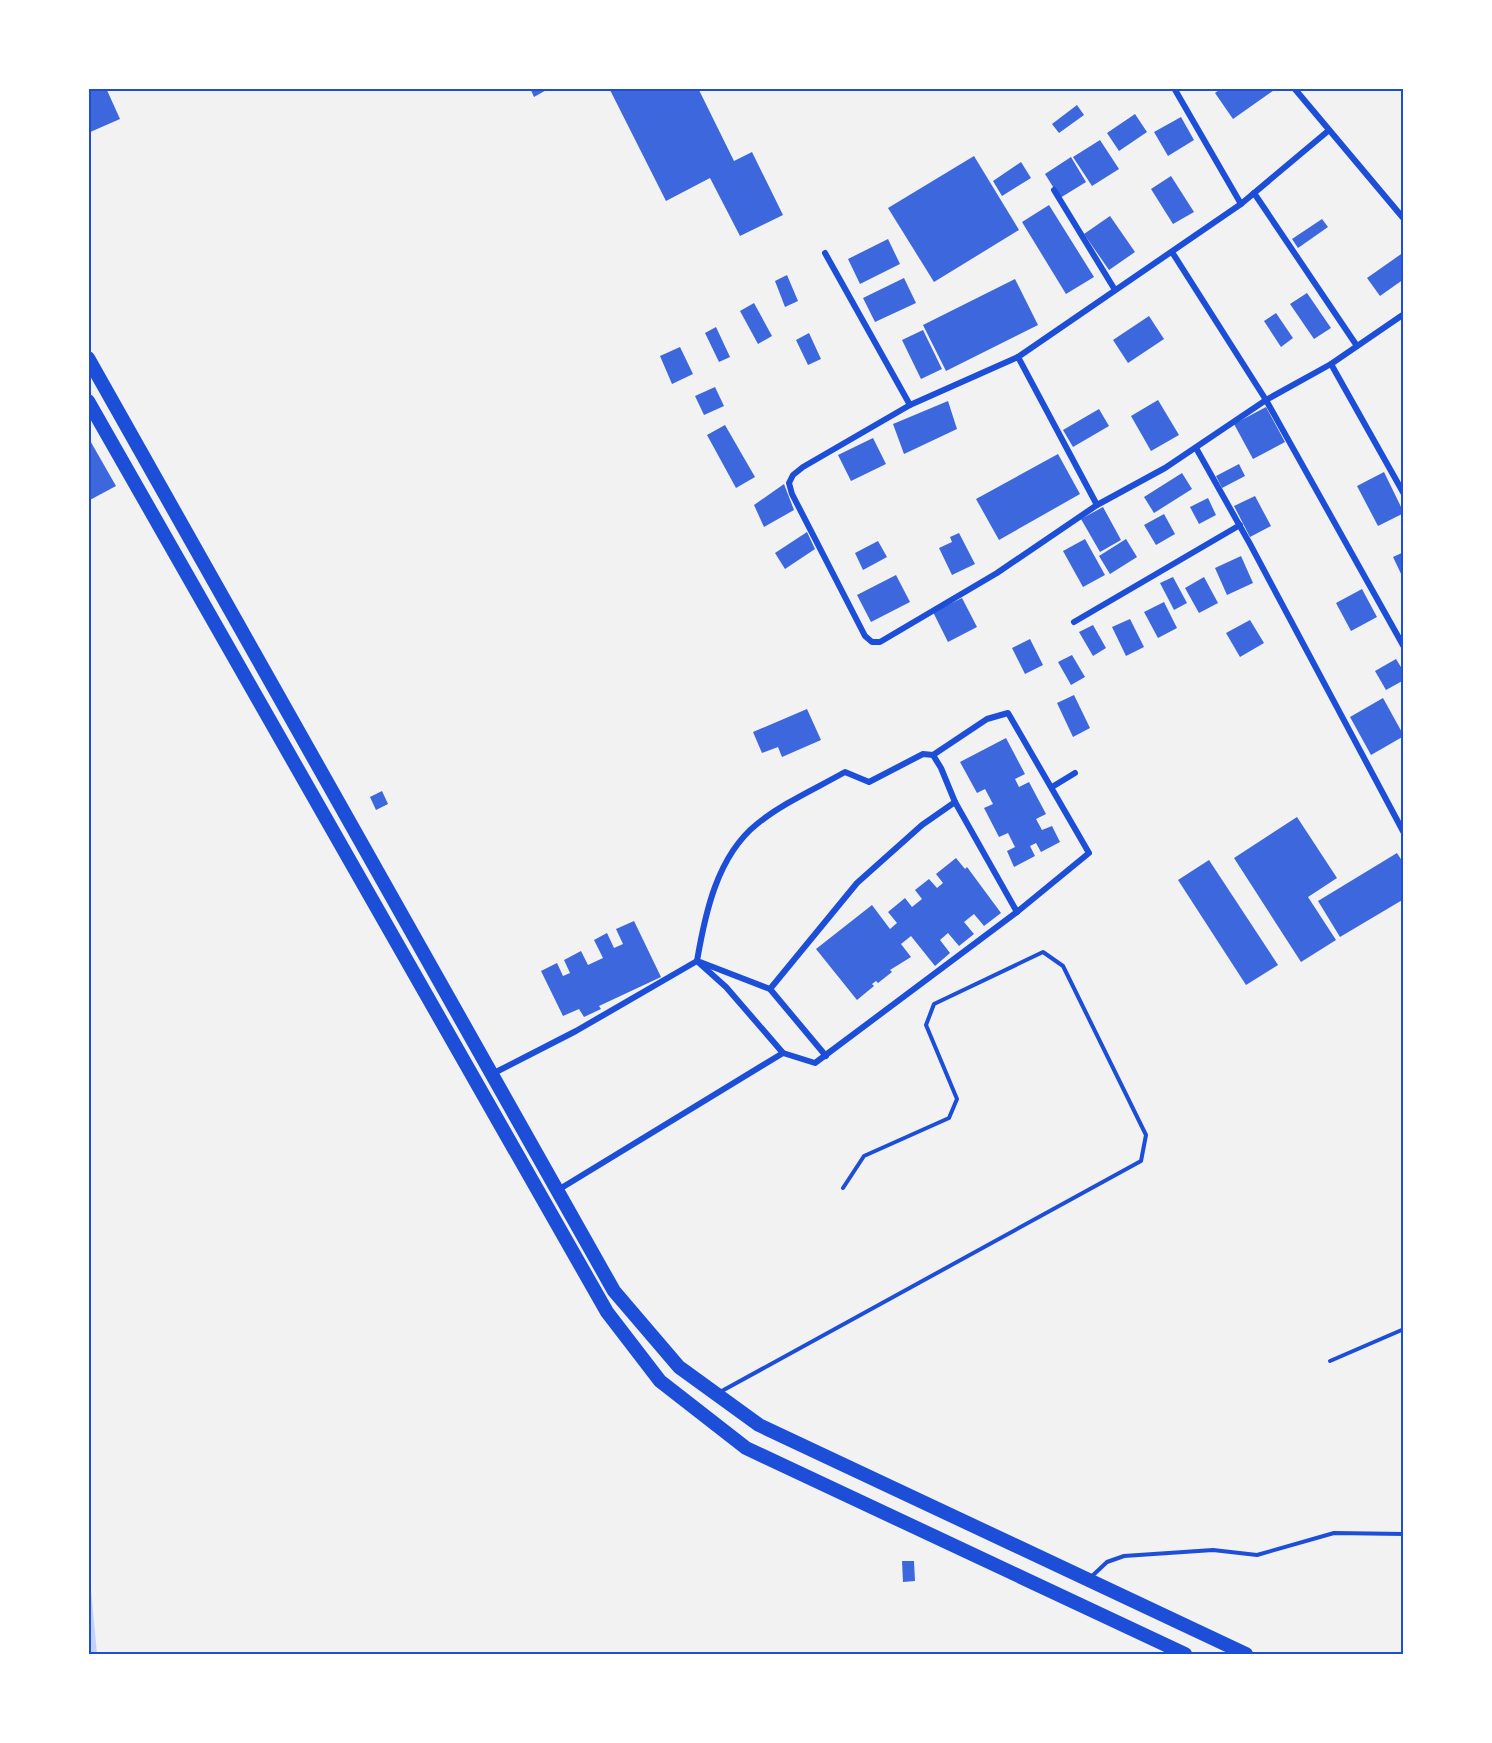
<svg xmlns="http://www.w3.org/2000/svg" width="1492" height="1743" font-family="Arial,sans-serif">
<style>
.water{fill:#bfd3fe}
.building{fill:#3d67dc}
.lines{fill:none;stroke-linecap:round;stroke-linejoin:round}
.service{stroke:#1d4ed8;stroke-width:4}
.minor{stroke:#1d4ed8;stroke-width:6}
.trunk{stroke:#1d4ed8;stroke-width:14}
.neatline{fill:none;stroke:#1d4ed8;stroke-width:2}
</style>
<rect width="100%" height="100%" fill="#f2f2f2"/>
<!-- water -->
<path class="water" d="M88,1568H89L97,1654H89Z"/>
<!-- building -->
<g class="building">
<path d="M88,88H106L120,119L88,133Z"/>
<path d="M530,88H550L534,97Z"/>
<path d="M609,88H698L734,161L752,152L783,215L740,236L710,178L666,201Z"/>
<path d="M1222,88H1277L1233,119L1215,93Z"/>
<path d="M1077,105L1084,115L1059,133L1052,124Z"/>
<path d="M1135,114L1147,132L1119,151L1107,133Z"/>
<path d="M1181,117L1194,140L1168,156L1154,132Z"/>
<path d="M1100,140L1119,169L1092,186L1073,157Z"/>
<path d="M974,156L1019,230L934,282L888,208Z"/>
<path d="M1071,157L1086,182L1060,198L1045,174Z"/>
<path d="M1021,162L1031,178L1002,196L993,181Z"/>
<path d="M1171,176L1194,212L1173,224L1151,189Z"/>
<path d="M1049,205L1094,277L1066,294L1022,222Z"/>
<path d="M1110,216L1135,252L1109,270L1084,234Z"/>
<path d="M1322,219L1328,227L1298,248L1292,239Z"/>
<path d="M888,239L900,264L860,284L848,259Z"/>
<path d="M1404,252V279L1380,296L1367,278Z"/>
<path d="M787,275L798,301L785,307L775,281Z"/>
<path d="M904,278L916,303L875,322L863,298Z"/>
<path d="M1015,279L1038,325L946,371L923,325Z"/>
<path d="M1307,293L1331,328L1314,339L1290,304Z"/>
<path d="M754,303L772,336L758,344L740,311Z"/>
<path d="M1276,313L1293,338L1281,347L1264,321Z"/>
<path d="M1149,316L1164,339L1128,363L1113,340Z"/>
<path d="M716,327L730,357L719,362L705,333Z"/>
<path d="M923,330L942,369L921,379L902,340Z"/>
<path d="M809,333L821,359L808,365L796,340Z"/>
<path d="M680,347L693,374L672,384L660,356Z"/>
<path d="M715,387L724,406L704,415L695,396Z"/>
<path d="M1158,400L1179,435L1151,451L1131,416Z"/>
<path d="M948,401L957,429L904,454L893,424Z"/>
<path d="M1266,407L1285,442L1253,459L1234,424Z"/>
<path d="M1099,409L1109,426L1073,447L1063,430Z"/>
<path d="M725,425L755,477L736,488L707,435Z"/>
<path d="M88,437L116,486L88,501Z"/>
<path d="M873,438L886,464L851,481L838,455Z"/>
<path d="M1058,454L1080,494L999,540L976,499Z"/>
<path d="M1239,464L1245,476L1222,488L1216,476Z"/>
<path d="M1384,472L1404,513L1378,526L1357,486Z"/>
<path d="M1182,473L1192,489L1154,513L1144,497Z"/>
<path d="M784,484L794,510L764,527L754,505Z"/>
<path d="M1255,496L1271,526L1250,537L1234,506Z"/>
<path d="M1208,498L1216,515L1199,524L1190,507Z"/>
<path d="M1103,507L1121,540L1100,552L1081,519Z"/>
<path d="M1164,514L1175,534L1156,545L1144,525Z"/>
<path d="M807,532L815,549L785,569L775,553Z"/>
<path d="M959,533L975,564L952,575L939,548L952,542L950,537Z"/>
<path d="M1085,539L1105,575L1083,587L1063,551Z"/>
<path d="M1126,539L1137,557L1110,574L1099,556Z"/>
<path d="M878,541L887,557L863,570L855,553Z"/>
<path d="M1404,552V580L1393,557Z"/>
<path d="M1241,556L1253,583L1227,595L1215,568Z"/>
<path d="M896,575L910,602L871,622L857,595Z"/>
<path d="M1173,577L1187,603L1174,610L1160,583Z"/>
<path d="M1204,577L1218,603L1199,613L1185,588Z"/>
<path d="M1362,589L1377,617L1351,631L1336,603Z"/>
<path d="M962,598L977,627L948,642L933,612Z"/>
<path d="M1164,602L1177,628L1158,638L1144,612Z"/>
<path d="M1130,619L1144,647L1126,656L1112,627Z"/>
<path d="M1250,620L1264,643L1240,657L1226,633Z"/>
<path d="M1093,625L1106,648L1093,656L1079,632Z"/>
<path d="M1030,639L1043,665L1025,674L1012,648Z"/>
<path d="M1072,655L1085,677L1071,685L1058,662Z"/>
<path d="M1396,659L1404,672V680L1386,690L1375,671Z"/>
<path d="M1074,695L1090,728L1073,737L1057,703Z"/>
<path d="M1383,698L1404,736L1371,755L1350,717Z"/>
<path d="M807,709L821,740L782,757L778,747L762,753L753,732Z"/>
<path d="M1006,738L1025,774L1015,779L1019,787L1029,782L1046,814L1036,819L1042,830L1052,826L1060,842L1041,852L1036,843L1030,846L1035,856L1014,867L1007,851L1015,847L1008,833L999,837L984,808L993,804L985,789L977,793L960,762Z"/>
<path d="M382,791L388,804L376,810L370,797Z"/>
<path d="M1297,817L1337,878L1308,897L1336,940L1301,962L1234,858Z"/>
<path d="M1397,853L1404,864V899L1340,937L1318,901Z"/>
<path d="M956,858L965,869L967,867L1001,913L984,926L974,914L964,922L974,934L959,946L948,933L940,940L950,953L935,966L911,936L901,944L911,957L890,970L892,972L878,983L876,981L872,984L874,986L857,1000L816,949L872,905L890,929L897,923L888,912L905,898L912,907L922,899L915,890L929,879L937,888L943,883L936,874Z"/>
<path d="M1209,860L1278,965L1246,985L1178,880Z"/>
<path d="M634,921L661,977L599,1006L601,1009L584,1017L579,1009L563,1016L541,971L557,963L563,976L570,973L564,960L581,951L588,965L603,958L594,940L607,933L614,948L623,944L616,929Z"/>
<path d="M902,1561H914L915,1581L903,1582Z"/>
</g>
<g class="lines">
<!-- service -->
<g class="service">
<path d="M1330,1361L1404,1329"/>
<path d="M720,1392L1141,1161L1146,1135L1063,966L1043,952L934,1004L926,1025L957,1099L949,1118L864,1156L843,1188"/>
<path d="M1090,1578L1107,1562L1124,1556L1213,1550L1257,1555L1334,1533L1404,1534"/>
</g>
<!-- minor -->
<g class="minor">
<path d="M1174,88L1241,204"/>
<path d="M1294,88L1404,219"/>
<path d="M1328,131L1241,204L1018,357L910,405L803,467L793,475L789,483L792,494L865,636L872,642H880L997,573L1097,505L1165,468L1266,400L1331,364L1404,314"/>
<path d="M1054,190L1115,290"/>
<path d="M1254,193L1357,346"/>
<path d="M1172,252L1266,400L1404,647"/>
<path d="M825,253L910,405"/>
<path d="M1018,357L1097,505"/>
<path d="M1331,364L1404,494"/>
<path d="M1196,448L1250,544L1404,833"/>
<path d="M1074,622L1240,525"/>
<path d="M923,754L933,755L941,768L955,802L1017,912L815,1063L783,1053L726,987L697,961C705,914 717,856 757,824C783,803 815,789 845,772L869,782Z"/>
<path d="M933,755L987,719L1008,713L1089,853L1017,912"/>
<path d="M1052,787L1075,773"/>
<path d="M700,962L770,989"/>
<path d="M826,1056L770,989L857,883L922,825L955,802"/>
<path d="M492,1074L576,1031L697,961"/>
<path d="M558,1190L783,1053"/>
</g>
<!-- trunk -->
<g class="trunk">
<path d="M88,358L614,1291L679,1367L759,1425L1246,1654"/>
<path d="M88,401L607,1312L660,1381L746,1448L1185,1654"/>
</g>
</g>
<!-- border -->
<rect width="1492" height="1743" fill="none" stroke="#ffffff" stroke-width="180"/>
<rect x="90" y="90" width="1312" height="1563" class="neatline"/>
</svg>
